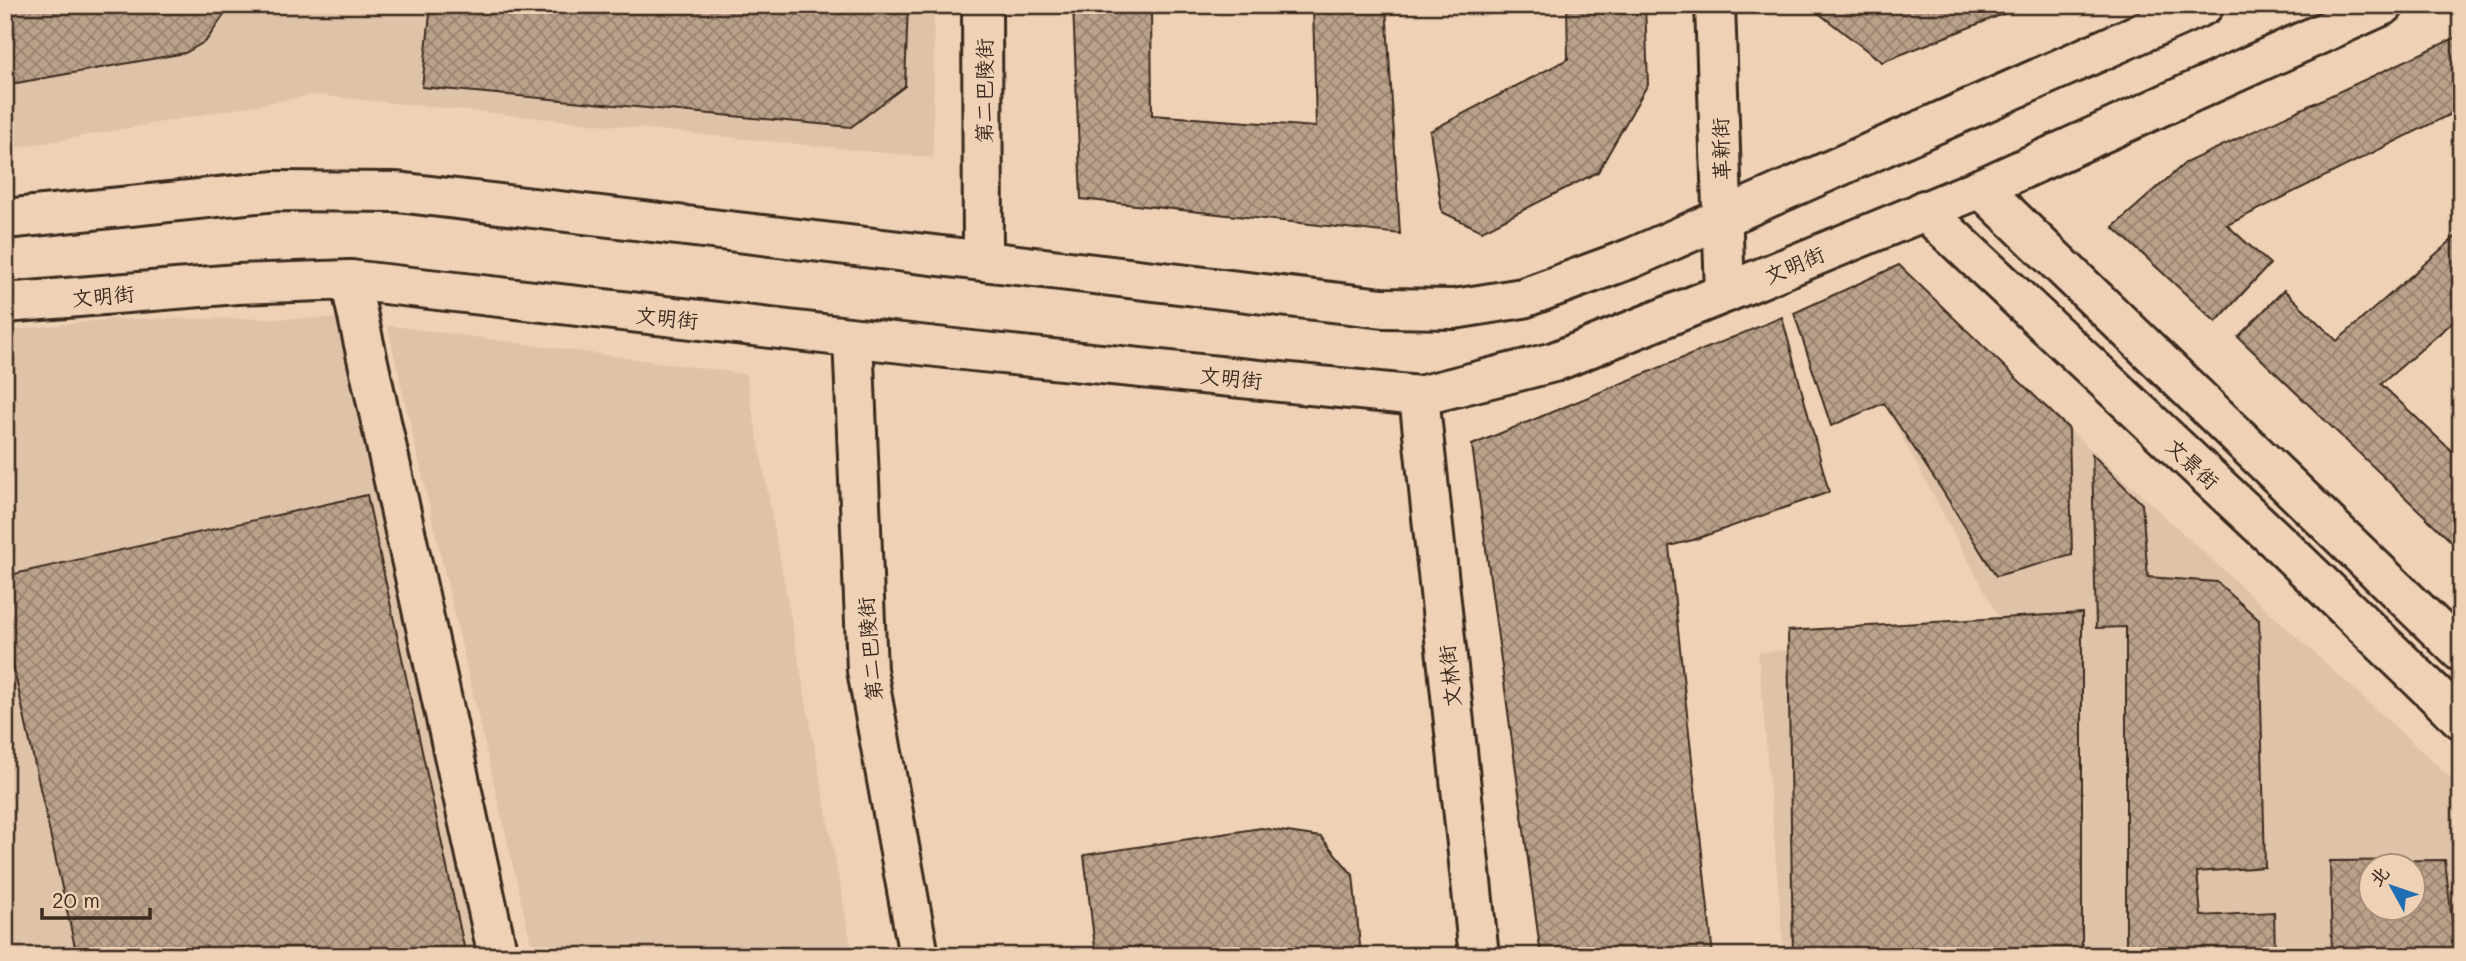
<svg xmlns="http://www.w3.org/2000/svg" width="2466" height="961" font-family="Mali,'LXGW WenKai TC',sans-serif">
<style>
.built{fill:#dfc3a9;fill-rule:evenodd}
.building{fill:url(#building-cross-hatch);stroke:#3b2a1e;stroke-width:2;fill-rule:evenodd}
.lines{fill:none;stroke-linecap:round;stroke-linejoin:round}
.minor-casing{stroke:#3b2a1e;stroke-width:44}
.major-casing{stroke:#3b2a1e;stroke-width:44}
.minor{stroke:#efd2b6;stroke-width:38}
.major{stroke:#efd2b6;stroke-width:38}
.labels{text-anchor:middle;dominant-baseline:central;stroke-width:5;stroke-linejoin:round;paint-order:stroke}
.street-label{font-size:21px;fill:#3b2a1e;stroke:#efd2b6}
</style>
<defs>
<pattern id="building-cross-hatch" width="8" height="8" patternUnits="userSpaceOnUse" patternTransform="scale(1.75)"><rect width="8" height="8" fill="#baa18a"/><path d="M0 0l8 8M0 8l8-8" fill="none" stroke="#988370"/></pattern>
</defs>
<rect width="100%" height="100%" fill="#efd2b6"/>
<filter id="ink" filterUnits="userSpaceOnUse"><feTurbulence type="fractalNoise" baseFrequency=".0143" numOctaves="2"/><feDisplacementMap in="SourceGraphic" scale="14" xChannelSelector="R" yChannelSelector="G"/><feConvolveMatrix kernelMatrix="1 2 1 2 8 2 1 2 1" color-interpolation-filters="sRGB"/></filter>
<g filter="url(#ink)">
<!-- built -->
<g class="built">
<path d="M5,5H934L933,158L313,95L5,150Z"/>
<path d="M1899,265L2069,429L2461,787V956H1784L1758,652L2010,638L1834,311ZM2372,866H2414V908H2372Z"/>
<path d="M338,318L480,956H5V331L109,319Z"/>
<path d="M387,325L746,374L853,956H534Z"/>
</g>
<!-- building -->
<g class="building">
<path d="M5,5H227L224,15L206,41L185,53L5,85Z"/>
<path d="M431,5H908L905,86L851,127L422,87Z"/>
<path d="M1073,5H1151L1152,115L1316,127L1313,5H1386L1400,234L1081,199Z"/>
<path d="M1567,5H1645L1648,84L1598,172L1482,231L1442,212L1430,131L1568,59Z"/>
<path d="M1808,5H2026L1882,62Z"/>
<path d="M2461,35V109L2227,225L2270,264L2216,322L2113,227L2185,163Z"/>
<path d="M2461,232V315L2381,384L2461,460V541L2456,546L2238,337L2284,290L2337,341Z"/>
<path d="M1899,265L2069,429L2072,555L1996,576L1942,490L1884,403L1831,426L1794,313Z"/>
<path d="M1782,317L1829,492L1693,540L1669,546L1713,956H1541L1472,445Z"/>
<path d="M2092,454L2142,504L2148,577L2217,582L2259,620L2265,867L2197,872L2201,916L2274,912L2275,956H2126V627L2096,628Z"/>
<path d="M367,495L466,956H77L5,629V576Z"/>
<path d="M2082,613V956H1793L1788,631Z"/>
<path d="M1261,828L1321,837L1353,875L1361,956H1096L1084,855Z"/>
<path d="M2445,860L2456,956H2332L2330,861ZM2372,866H2414V908H2372Z"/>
</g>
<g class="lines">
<defs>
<g id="minor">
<path d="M982,5L983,260"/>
<path d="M350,280L498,956"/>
<path d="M853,338L867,670L919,956"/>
<path d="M1419,396L1479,956"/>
</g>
<g id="major">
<path d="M1715,5L1725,293"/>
<path d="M1981,188L2461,652"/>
<path d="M1924,210L2281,545L2461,719"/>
<path d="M5,219L276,191L397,192L1383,308L1454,309L1523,298L1632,258L2204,5"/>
<path d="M5,303L237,284L350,280L972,351L1419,396L1554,362L1725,293L1981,188L2384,5"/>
</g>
</defs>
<!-- minor casing -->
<use href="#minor" class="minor-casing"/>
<!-- major casing -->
<use href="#major" class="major-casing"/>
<!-- minor -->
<use href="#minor" class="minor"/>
<!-- major -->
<use href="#major" class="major"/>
</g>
</g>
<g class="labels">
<!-- street labels -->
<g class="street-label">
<text transform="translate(983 91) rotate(-90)">第二巴陵街</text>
<text transform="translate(1720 149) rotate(-92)">革新街</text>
<text transform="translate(1794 264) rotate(-23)">文明街</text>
<text transform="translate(103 295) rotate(-5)">文明街</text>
<text transform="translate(667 317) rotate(6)">文明街</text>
<text transform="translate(1231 377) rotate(6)">文明街</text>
<text transform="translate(2193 463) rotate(43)">文景街</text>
<text transform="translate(869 649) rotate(-95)">第二巴陵街</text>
<text transform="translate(1449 676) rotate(-96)">文林街</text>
</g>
</g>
<!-- margin -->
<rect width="2466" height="961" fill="none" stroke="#efd2b6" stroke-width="28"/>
<rect x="14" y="14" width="2438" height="933" fill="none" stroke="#3b2a1e" stroke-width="2.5" filter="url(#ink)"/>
<!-- north arrow -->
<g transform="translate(2392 887) rotate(310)"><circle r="33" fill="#efd2b6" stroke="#a78f79" stroke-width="2"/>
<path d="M0-5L12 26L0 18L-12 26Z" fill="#1f6fb2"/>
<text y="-10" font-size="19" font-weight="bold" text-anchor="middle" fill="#3b2a1e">北</text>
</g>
<!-- scale -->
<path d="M42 908v10h108v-10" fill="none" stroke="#3b2a1e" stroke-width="3.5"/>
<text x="52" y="908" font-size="21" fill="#3b2a1e" stroke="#efd2b6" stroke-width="5" paint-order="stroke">20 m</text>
</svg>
